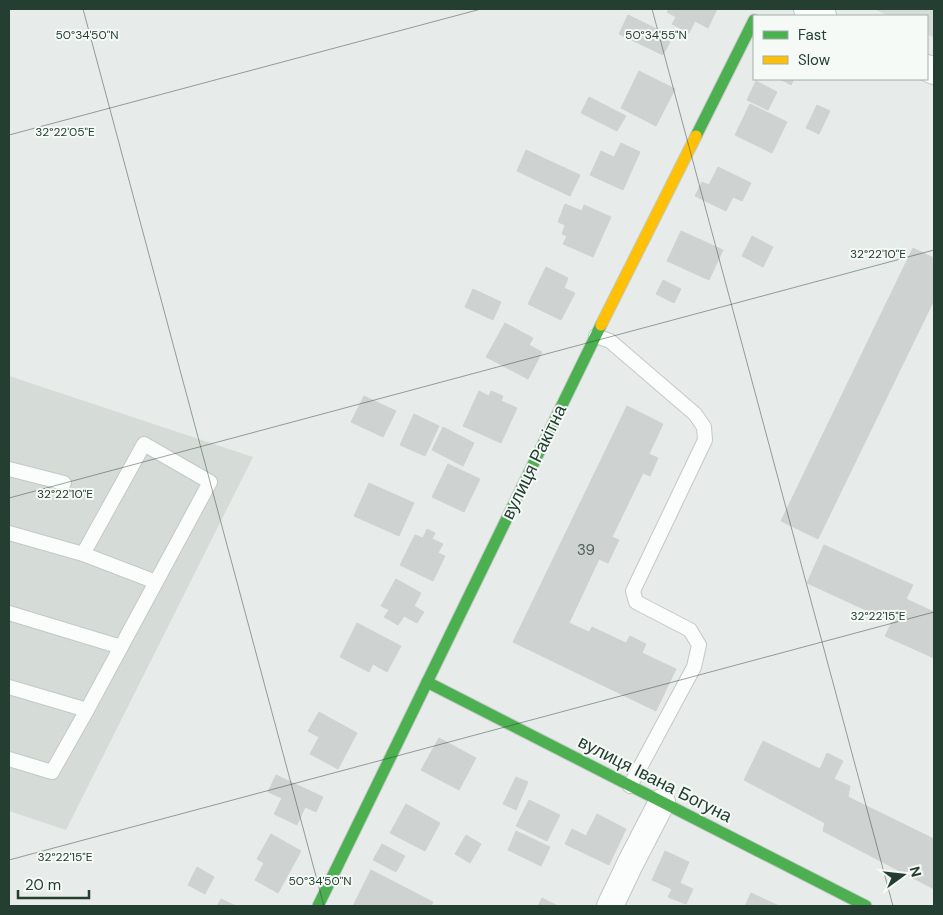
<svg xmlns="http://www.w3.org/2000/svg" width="943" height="915" font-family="'DM Sans',sans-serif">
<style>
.built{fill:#d5dcd8}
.building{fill:#ced2d0;stroke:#cfd4d1}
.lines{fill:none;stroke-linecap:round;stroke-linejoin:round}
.lane-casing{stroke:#c4c8c6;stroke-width:16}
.street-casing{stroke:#c4c8c6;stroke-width:28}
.fast-casing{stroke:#c2c9c6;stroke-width:13}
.slow-casing{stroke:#c2c9c6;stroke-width:13}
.lane{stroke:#fbfcfc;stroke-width:14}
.street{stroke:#fbfcfc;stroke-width:26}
.fast{stroke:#4caf50;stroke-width:11}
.slow{stroke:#ffc107;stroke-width:11}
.ticks{fill:none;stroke:#243f32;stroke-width:1;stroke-opacity:0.45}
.labels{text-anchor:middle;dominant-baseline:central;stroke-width:4;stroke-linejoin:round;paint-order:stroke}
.number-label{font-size:15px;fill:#4f645a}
.street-label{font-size:18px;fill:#243f32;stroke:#f5faf7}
.ticks-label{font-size:12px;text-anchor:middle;fill:#243f32;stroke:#f5faf7;stroke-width:4;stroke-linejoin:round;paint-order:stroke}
</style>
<rect width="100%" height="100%" fill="#e7ebe9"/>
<!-- built -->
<g class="built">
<path d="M874,9H934V38L927,34V16H889Z"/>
<path d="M9,376L253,457L66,830L9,811Z"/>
</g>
<!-- building -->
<g class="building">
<path d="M669,9H717L708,28L695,21L689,33L672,24L676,17L667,12Z"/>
<path d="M628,15L661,31L658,36L670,42L663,55L619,34Z"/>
<path d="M639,71L675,89L656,126L621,108Z"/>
<path d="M780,79H794L791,85Z"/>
<path d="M756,81L777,92L768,110L747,100Z"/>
<path d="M589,97L626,116L617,131L581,113Z"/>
<path d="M750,104L787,122L772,153L735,135Z"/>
<path d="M817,105L830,111L819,134L806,128Z"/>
<path d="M621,143L640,152L623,190L590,175L601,151L614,157Z"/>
<path d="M526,150L580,175L570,196L517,171Z"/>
<path d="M718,167L751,183L742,201L733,197L726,211L695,196L702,182L709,185Z"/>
<path d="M565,204L582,211L584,205L611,217L593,257L563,244L567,236L562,234L565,225L558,222Z"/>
<path d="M681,231L723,250L709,280L667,261Z"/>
<path d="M752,236L773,247L763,267L742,256Z"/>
<path d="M913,248L934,258V300L818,539L781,521Z"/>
<path d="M546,267L568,278L564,288L575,293L561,320L528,304Z"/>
<path d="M663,280L681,289L674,303L656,294Z"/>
<path d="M473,289L501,302L493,320L465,307Z"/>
<path d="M505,323L533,338L529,345L542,352L528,379L486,357Z"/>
<path d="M479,391L489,396L491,391L503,396L501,401L517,408L501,443L463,426Z"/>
<path d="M364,396L396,411L383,437L351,422Z"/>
<path d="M627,406L663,424L649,454L658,458L650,476L643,473L612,537L619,540L608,563L599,559L569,623L589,632L592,627L626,643L630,636L646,644L642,653L676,669L656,711L513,642Z"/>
<path d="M414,414L439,426L425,456L400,445Z"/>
<path d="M443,427L474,443L463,466L432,450Z"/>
<path d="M448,464L480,479L464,512L432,497Z"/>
<path d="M369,483L414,503L399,536L354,516Z"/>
<path d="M427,529L435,533L432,539L443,544L438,553L445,556L433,581L400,565L415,535L423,538Z"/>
<path d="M824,545L913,585L906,599L934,612V658L885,636L892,622L807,583Z"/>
<path d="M396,579L421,593L414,606L424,612L417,623L404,616L398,625L384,617L389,610L381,606Z"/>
<path d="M357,623L401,646L387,672L373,664L369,672L340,657Z"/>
<path d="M319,712L357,733L338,769L310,754L319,737L308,731Z"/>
<path d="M439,738L476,758L459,790L421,770Z"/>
<path d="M763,741L820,769L827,753L843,761L834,779L850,786L848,797L934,839V889L823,831L825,823L744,780Z"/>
<path d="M276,775L323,797L316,812L305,807L297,825L274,814L282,798L268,792Z"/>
<path d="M516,777L528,782L516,810L503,804Z"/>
<path d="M529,800L560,815L547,841L516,826Z"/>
<path d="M406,804L440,823L425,851L390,833Z"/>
<path d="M597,814L626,829L609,865L565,844L572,829L586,836Z"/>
<path d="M516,831L550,847L541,866L508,850Z"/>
<path d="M271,834L301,851L278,893L255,880L264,863L257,859Z"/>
<path d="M466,835L481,844L470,863L455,854Z"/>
<path d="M382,844L405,856L396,872L373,860Z"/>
<path d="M665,851L689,862L680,883L693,889L686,904L668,897L672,889L652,880Z"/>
<path d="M197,867L214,877L205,894L188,885Z"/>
<path d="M371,870L433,902L431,906H353Z"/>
<path d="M751,893L779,906H745Z"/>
<path d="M542,898L558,906H538Z"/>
<path d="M221,899L236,906H217Z"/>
</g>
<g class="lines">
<defs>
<g id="lane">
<path d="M596,336L610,341L695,414L704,427L705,440L633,591L636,602L690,630L699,645L694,667L630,786"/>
<path d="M9,469L64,483"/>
<path d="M9,533L83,554L156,582"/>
<path d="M9,613L121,647"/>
<path d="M9,687L87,710"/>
<path d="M9,759L52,772L87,710L210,482L144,444L83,554"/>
</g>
<g id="street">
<path d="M807,9L823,16"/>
<path d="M927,68L934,71"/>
<path d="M610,906L631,862L662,802"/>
</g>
<g id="fast">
<path d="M696,136L754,20"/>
<path d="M427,682L866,906"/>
<path d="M318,906L601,325"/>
</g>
<path id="slow" d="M601,325L696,136"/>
</defs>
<!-- lane casing -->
<use href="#lane" class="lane-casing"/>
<!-- street casing -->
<use href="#street" class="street-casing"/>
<!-- fast casing -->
<use href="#fast" class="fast-casing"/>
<!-- slow casing -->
<use href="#slow" class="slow-casing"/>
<!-- lane -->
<use href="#lane" class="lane"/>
<!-- street -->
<use href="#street" class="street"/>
<!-- fast -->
<use href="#fast" class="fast"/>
<!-- slow -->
<use href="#slow" class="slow"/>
</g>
<!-- ticks -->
<path class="ticks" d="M83,9L324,906M652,9L893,906M9,135L481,9M9,498L934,250M9,860L934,612"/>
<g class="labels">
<!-- number labels -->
<g class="number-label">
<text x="586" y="550">39</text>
</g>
<!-- street labels -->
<g class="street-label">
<text transform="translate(534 462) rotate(-64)">вулиця Ракітна</text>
<text transform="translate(655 779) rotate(27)">вулиця Івана Богуна</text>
</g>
</g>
<g class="ticks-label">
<text x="87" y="39">50°34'50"N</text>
<text x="656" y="39">50°34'55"N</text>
<text x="65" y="136">32°22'05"E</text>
<text x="878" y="258">32°22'10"E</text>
<text x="65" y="498">32°22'10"E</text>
<text x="878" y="620">32°22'15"E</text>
<text x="65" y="861">32°22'15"E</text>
<text x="320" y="885">50°34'50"N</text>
</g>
<!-- border -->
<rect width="943" height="915" fill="none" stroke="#243f32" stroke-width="20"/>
<!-- legend -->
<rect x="753" y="15" width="175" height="65" fill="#f5faf7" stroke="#a1afa8"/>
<rect x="763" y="31" width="25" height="8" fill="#4caf50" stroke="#a1afa8"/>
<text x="798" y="40" font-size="15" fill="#243f32">Fast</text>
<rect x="763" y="56" width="25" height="8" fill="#ffc107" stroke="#a1afa8"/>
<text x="798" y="65" font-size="15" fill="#243f32">Slow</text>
<!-- north arrow -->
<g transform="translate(903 875) rotate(75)" stroke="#f5faf7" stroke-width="4" paint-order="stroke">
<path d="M0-4L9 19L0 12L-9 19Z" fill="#243f32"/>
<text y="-8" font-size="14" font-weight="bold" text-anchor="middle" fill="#243f32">N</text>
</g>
<!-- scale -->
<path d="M18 890v8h71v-8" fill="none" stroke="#243f32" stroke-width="2.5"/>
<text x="25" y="890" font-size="15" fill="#243f32" stroke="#f5faf7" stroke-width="4" paint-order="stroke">20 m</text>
</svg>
